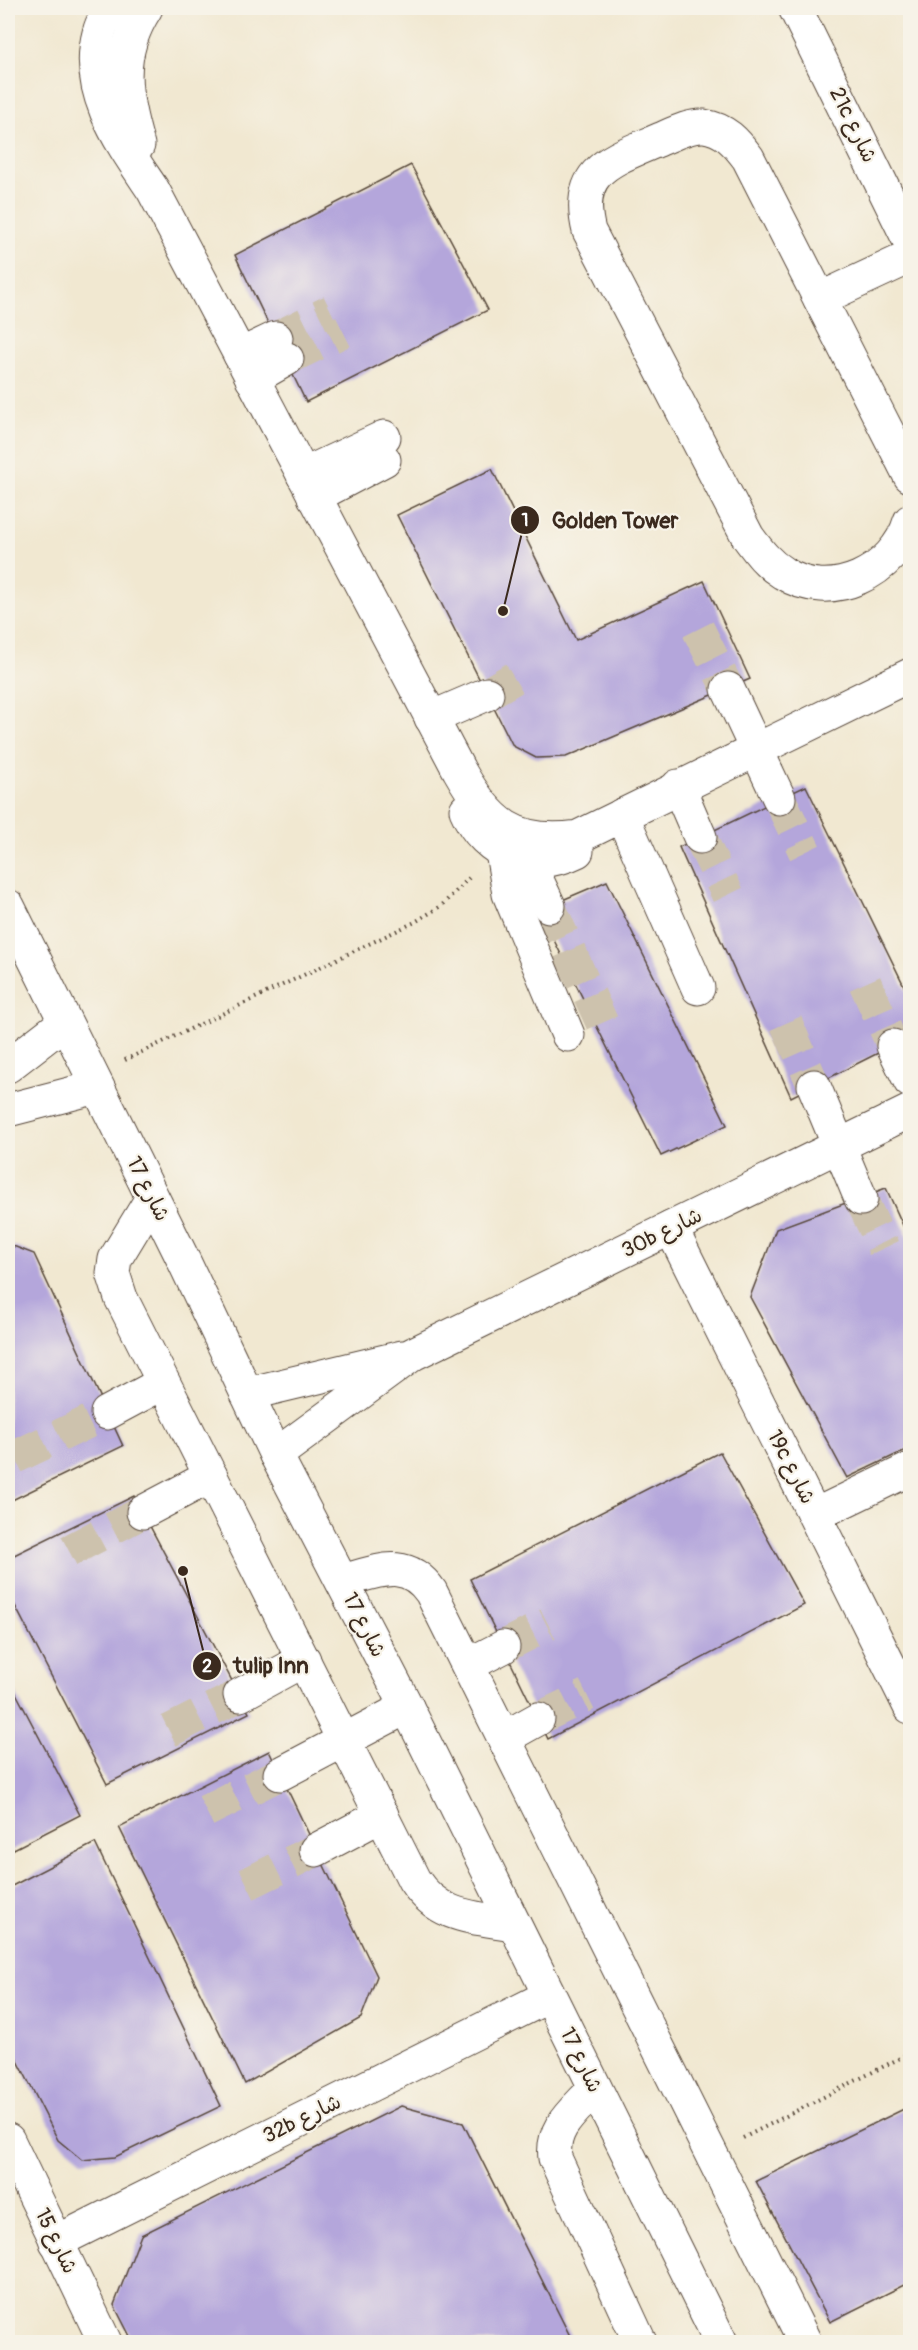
<svg xmlns="http://www.w3.org/2000/svg" width="918" height="2350" font-family="Pangolin,'Playpen Sans Arabic',sans-serif">
<style>
.building{fill:#b4a6db}
.lines{fill:none;stroke-linecap:round;stroke-linejoin:round}
.minor-tunnel{stroke:#cdc2ad;stroke-width:33;stroke-dasharray:33 16;stroke-linecap:butt}
.minor-casing{stroke:#564639;stroke-width:35}
.path{stroke:#564639;stroke-width:4;stroke-dasharray:1.5 4.5;stroke-linecap:butt}
.minor{stroke:#fff;stroke-width:33}
.labels{text-anchor:middle;dominant-baseline:central;stroke-width:4.5;stroke-linejoin:round;paint-order:stroke}
.street-label{font-size:21px;fill:#3b2a1e;stroke:#f7f3e8}
.leader{fill:none;stroke:#3b2a1e;stroke-width:2}
.callout-dot{fill:#3b2a1e;stroke:#f7f3e8;stroke-width:2}
.mark-label{font-size:18px;text-anchor:middle;font-weight:bold;fill:#fff}
.callout-label{font-size:22px;text-anchor:middle;font-weight:bold;fill:#3b2a1e;stroke:#f7f3e8;stroke-width:4.5;stroke-linejoin:round;paint-order:stroke}
</style>
<rect width="100%" height="100%" fill="#f7f3e8"/>
<filter id="ink" filterUnits="userSpaceOnUse"><feTurbulence type="fractalNoise" baseFrequency=".0167" numOctaves="2"/><feDisplacementMap in="SourceGraphic" scale="12" xChannelSelector="R" yChannelSelector="G"/><feConvolveMatrix kernelMatrix="1 2 1 2 8 2 1 2 1" color-interpolation-filters="sRGB"/></filter>
<filter id="wash" filterUnits="userSpaceOnUse"><feTurbulence type="fractalNoise" baseFrequency=".008" numOctaves="4" result="noise"/><feDisplacementMap in="SourceGraphic" scale="24" xChannelSelector="R" yChannelSelector="G"/><feGaussianBlur stdDeviation="1.35" result="paint"/><feColorMatrix in="noise" values="0 0 0 0 0 0 0 0 0 0 0 0 0 0 0 0 0 1.4 0 .05"/><feComposite in="paint" operator="in"/></filter>
<g filter="url(#wash)">
<rect width="100%" height="100%" fill="#f1e8d1"/>
<g id="blocks">
<!-- building -->
<g class="building">
<path d="M411,165L488,310L306,402L235,255Z"/>
<path d="M492,469L576,640L704,581L750,679L566,757L536,758L513,746L397,515Z"/>
<path d="M806,786L910,998V1037L791,1097L679,847Z"/>
<path d="M607,881L727,1125L661,1156L539,910Z"/>
<path d="M886,1188L910,1241V1448L847,1478L750,1297L776,1229Z"/>
<path d="M8,1244L34,1254L123,1446L8,1502Z"/>
<path d="M720,1452L804,1605L548,1739L470,1579Z"/>
<path d="M134,1496L249,1713L107,1784L8,1592V1558Z"/>
<path d="M8,1678L80,1815L8,1852Z"/>
<path d="M269,1751L377,1976L361,2018L245,2084L119,1827Z"/>
<path d="M95,1843L221,2106L115,2157L82,2160L58,2140L8,2041V1888Z"/>
<path d="M401,2106L463,2123L573,2342H133L114,2305L141,2235Z"/>
<path d="M910,2106V2282L830,2322L756,2181Z"/>
</g>
</g>
</g>
<g filter="url(#ink)">
<use href="#blocks" fill-opacity="0" stroke="#564639" stroke-width="1.5"/>
<g class="lines">
<!-- minor-tunnel -->
<g class="minor-tunnel">
<path d="M276,338L331,311"/>
<path d="M287,359L343,331"/>
<path d="M698,629L728,689"/>
<path d="M487,694L514,678"/>
<path d="M779,798L805,852"/>
<path d="M700,837L728,895"/>
<path d="M549,906L602,1023"/>
<path d="M865,983L893,1046"/>
<path d="M786,1023L814,1086"/>
<path d="M861,1199L884,1248"/>
<path d="M15,1457L107,1413"/>
<path d="M69,1551L143,1512"/>
<path d="M503,1647L548,1624"/>
<path d="M538,1719L587,1695"/>
<path d="M169,1731L240,1695"/>
<path d="M206,1811L280,1774"/>
<path d="M247,1884L316,1850"/>
</g>
<defs>
<g id="minor">
<path d="M110,8C106,16 101,24 99,33C83,92 122,144 153,190L459,770C489,823 514,846 578,837L910,675"/>
<path d="M795,8L910,242"/>
<path d="M138,145C123,94 116,55 146,8"/>
<path d="M820,299L910,257"/>
<path d="M240,355L276,338"/>
<path d="M252,379L287,359"/>
<path d="M303,475L384,437"/>
<path d="M910,476L748,158C736,142 725,129 704,126C688,125 671,135 656,141C609,161 574,171 589,231L748,537C759,552 768,564 783,573C831,604 895,572 910,521"/>
<path d="M314,497L384,460"/>
<path d="M728,689L779,798"/>
<path d="M431,718L487,694"/>
<path d="M678,786L700,837"/>
<path d="M466,810C485,855 533,873 577,851"/>
<path d="M622,815L698,988"/>
<path d="M502,852L509,894L568,1035"/>
<path d="M528,861L549,906"/>
<path d="M8,906L181,1255L276,1455L407,1707L721,2342"/>
<path d="M893,1046L910,1081"/>
<path d="M8,1066L65,1022"/>
<path d="M814,1086L861,1199"/>
<path d="M8,1110L97,1087"/>
<path d="M152,1198L115,1259L113,1273L121,1298L414,1880C439,1918 472,1917 514,1924"/>
<path d="M671,1228L910,1707"/>
<path d="M247,1394L402,1357"/>
<path d="M107,1413L163,1383"/>
<path d="M276,1455L413,1354L910,1111"/>
<path d="M143,1512L211,1476"/>
<path d="M815,1515L910,1469"/>
<path d="M342,1581C377,1572 406,1556 431,1592L805,2342"/>
<path d="M468,1665L503,1647"/>
<path d="M240,1695L304,1660"/>
<path d="M504,1738L538,1719"/>
<path d="M280,1774L407,1707"/>
<path d="M316,1850L382,1815"/>
<path d="M595,2088C575,2111 551,2126 555,2158L640,2342"/>
<path d="M8,2140L105,2342"/>
<path d="M56,2242L549,1996"/>
</g>
</defs>
<!-- minor casing -->
<use href="#minor" class="minor-casing"/>
<!-- path -->
<g class="path">
<path d="M125,1060L415,922L441,906L469,878"/>
<path d="M743,2138L910,2053"/>
</g>
<!-- minor -->
<use href="#minor" class="minor"/>
</g>
</g>
<g class="labels">
<!-- street labels -->
<g class="street-label">
<text transform="translate(853 125) rotate(64)">21c شارع</text>
<text transform="translate(148 1189) rotate(63)">شارع 17</text>
<text transform="translate(662 1233) rotate(-26)">30b شارع</text>
<text transform="translate(791 1467) rotate(63)">19c شارع</text>
<text transform="translate(364 1625) rotate(63)">شارع 17</text>
<text transform="translate(581 2060) rotate(64)">شارع 17</text>
<text transform="translate(302 2119) rotate(-26)">32b شارع</text>
<text transform="translate(56 2241) rotate(64)">شارع 15</text>
</g>
</g>
<!-- callouts -->
<path class="leader" d="M503 611L525 520M183 1571L207 1666"/>
<g class="callout-dot">
<circle cx="503" cy="611" r="6"/>
<circle cx="183" cy="1571" r="6"/>
<circle cx="525" cy="520" r="15"/>
<circle cx="207" cy="1666" r="15"/>
</g>
<g class="mark-label">
<text x="525" y="526">1</text>
<text x="207" y="1672">2</text>
</g>
<g class="callout-label">
<text x="615" y="528">Golden Tower</text>
<text x="271" y="1673">tulip Inn</text>
</g>
<!-- margin -->
<rect width="918" height="2350" fill="none" stroke="#f7f3e8" stroke-width="30"/>
</svg>
